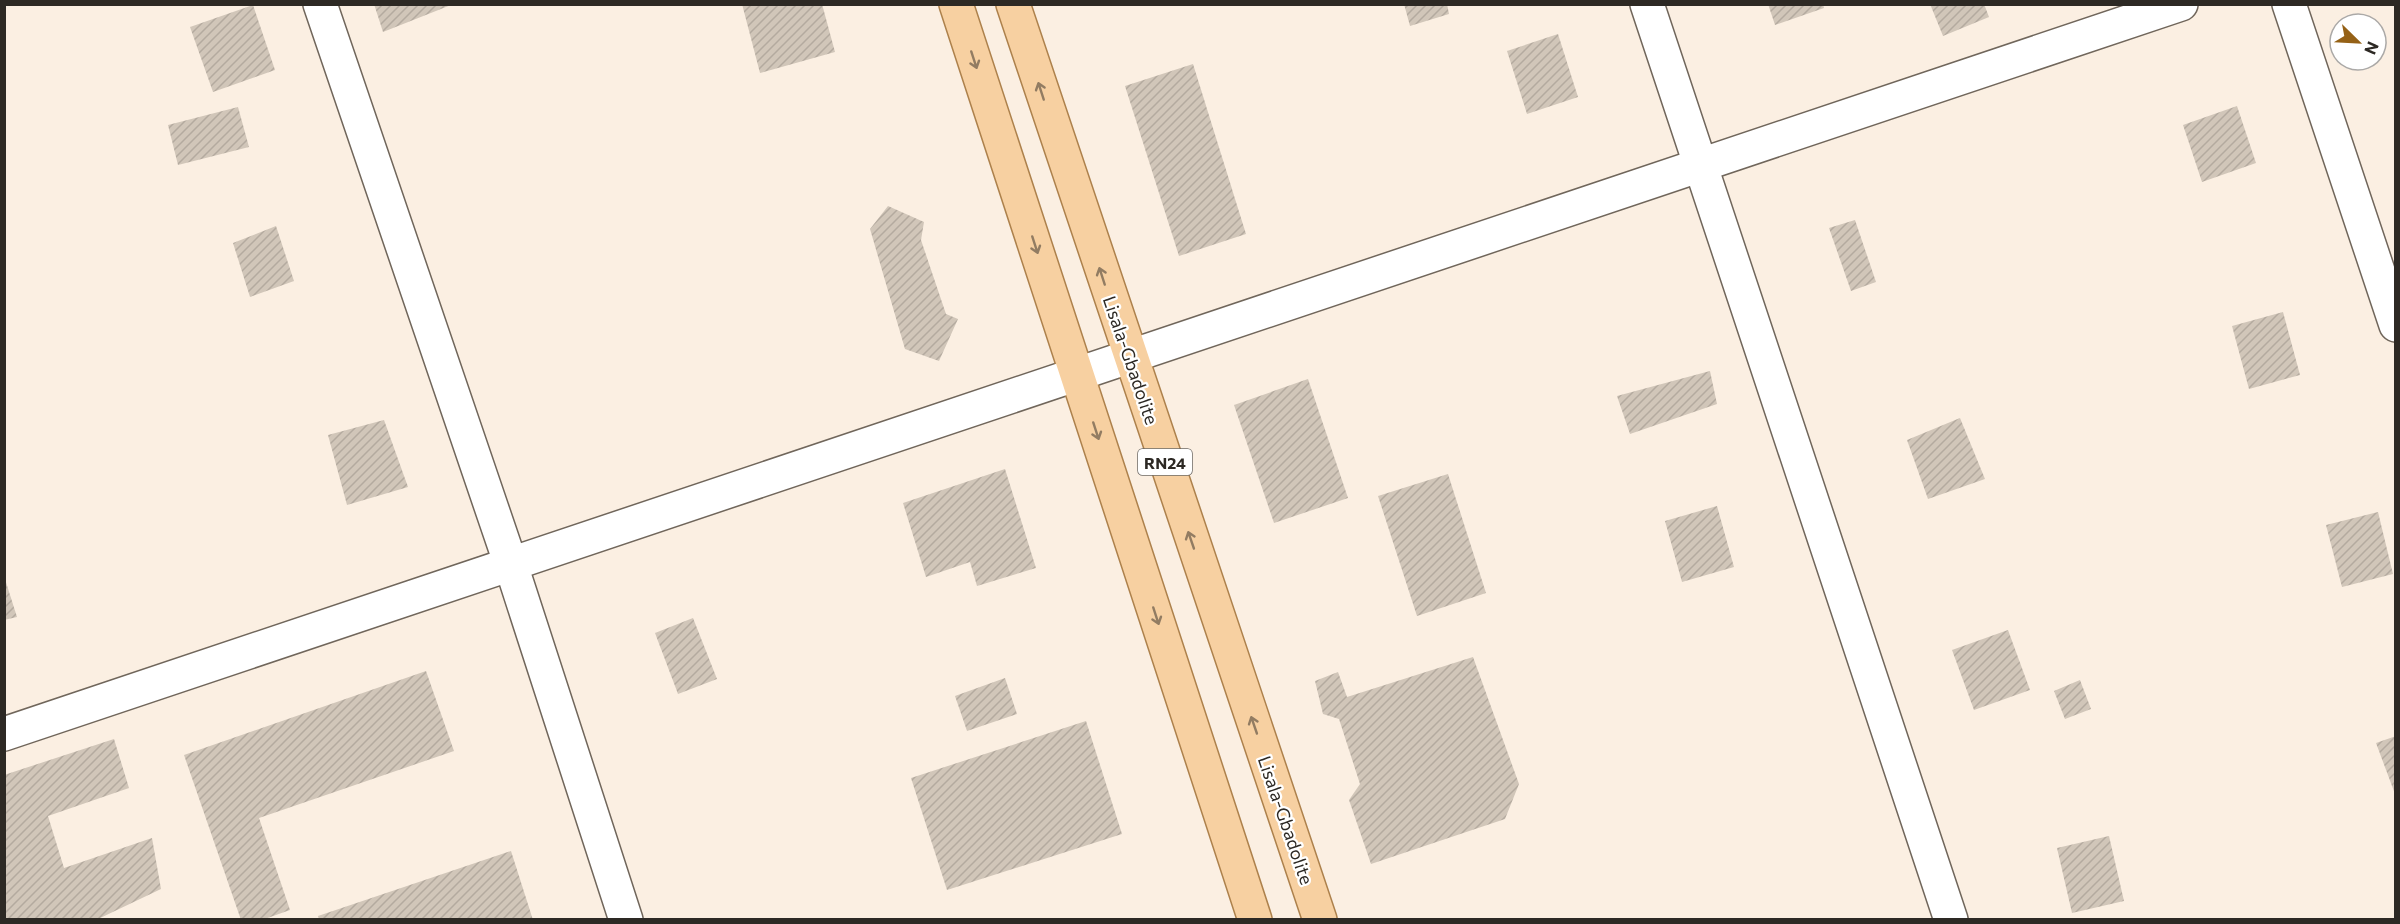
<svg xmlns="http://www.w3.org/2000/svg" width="2400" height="924" font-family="Commissioner,sans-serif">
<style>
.building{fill:url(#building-hatch)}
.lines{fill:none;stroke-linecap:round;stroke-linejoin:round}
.minor-casing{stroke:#70665b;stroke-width:36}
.primary-casing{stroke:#ad814c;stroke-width:36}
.minor{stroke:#fff;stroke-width:33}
.primary{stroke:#f7d0a1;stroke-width:33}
.oneway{stroke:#927c62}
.labels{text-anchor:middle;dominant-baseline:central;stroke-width:4.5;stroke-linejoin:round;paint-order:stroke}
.shield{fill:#fff;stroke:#6c6966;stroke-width:1.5}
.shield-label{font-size:16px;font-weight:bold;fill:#2d2924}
.street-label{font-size:18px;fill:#2d2924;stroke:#fff}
</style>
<defs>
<pattern id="building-hatch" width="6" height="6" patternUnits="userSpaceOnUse" patternTransform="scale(1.5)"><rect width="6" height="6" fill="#d1c6b9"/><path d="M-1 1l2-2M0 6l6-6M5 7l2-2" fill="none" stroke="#b4aa9f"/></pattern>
</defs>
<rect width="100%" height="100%" fill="#fbefe2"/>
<!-- building -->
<g class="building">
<path d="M374,4H451V5L383,32Z"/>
<path d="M742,4H822L835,52L760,73Z"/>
<path d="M1404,4H1447L1449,14L1410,26Z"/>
<path d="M1768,4H1823L1824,8L1775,25Z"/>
<path d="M1930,4H1984L1989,17L1943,36Z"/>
<path d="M253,5L275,70L213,92L190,27Z"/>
<path d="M1558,34L1578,97L1527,114L1507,51Z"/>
<path d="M1193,64L1246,234L1179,256L1125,86Z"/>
<path d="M2237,106L2256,163L2202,182L2183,125Z"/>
<path d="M238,107L249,147L178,165L168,125Z"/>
<path d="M888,206L924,222L921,240L946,314L958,319L939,361L905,349L870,229Z"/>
<path d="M1855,220L1876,282L1851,291L1829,228Z"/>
<path d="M276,226L294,281L250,297L233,243Z"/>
<path d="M2283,312L2300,375L2249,389L2232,326Z"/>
<path d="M1710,371L1717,404L1630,434L1617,396Z"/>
<path d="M1308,379L1348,498L1274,523L1234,405Z"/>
<path d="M1960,418L1985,479L1928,499L1907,440Z"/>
<path d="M384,420L408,487L347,505L328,435Z"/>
<path d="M1005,469L1036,568L977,586L970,562L926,577L903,503Z"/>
<path d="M1448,474L1486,593L1417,616L1378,496Z"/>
<path d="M1717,506L1734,567L1682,582L1665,521Z"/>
<path d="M2378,512L2393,574L2342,587L2326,525Z"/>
<path d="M4,576L17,617L4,620Z"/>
<path d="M693,618L717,679L678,694L655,633Z"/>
<path d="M2008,630L2030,690L1974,710L1952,650Z"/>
<path d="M1473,657L1519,784L1505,819L1371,864L1349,800L1360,784L1339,719L1323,714L1315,681L1338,672L1347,697Z"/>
<path d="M426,671L454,751L259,818L290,910L262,920H241L184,755Z"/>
<path d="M1005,678L1017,714L967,731L955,696Z"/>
<path d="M2080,680L2091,709L2065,719L2054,691Z"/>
<path d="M1086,721L1122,834L947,890L911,778Z"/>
<path d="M2396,736V794H2395L2376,743Z"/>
<path d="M114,739L129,788L48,816L64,868L152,838L161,889L96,920H4V775Z"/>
<path d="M2109,836L2124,901L2072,913L2057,848Z"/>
<path d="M511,851L533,920H319L318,916Z"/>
</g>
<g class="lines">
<defs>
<g id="minor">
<path d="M320,4L511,565L626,920"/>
<path d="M1647,4L1951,920"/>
<path d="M2289,4L2396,325"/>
<path d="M4,734L2181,4"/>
</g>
<g id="primary">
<path d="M956,4L1255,920"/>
<path d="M1013,4L1320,920"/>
</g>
</defs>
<!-- minor casing -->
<use href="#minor" class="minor-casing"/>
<!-- primary casing -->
<use href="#primary" class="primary-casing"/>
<!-- minor -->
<use href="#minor" class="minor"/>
<!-- primary -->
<use href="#primary" class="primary"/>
</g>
<!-- one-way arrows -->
<defs><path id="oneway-shaft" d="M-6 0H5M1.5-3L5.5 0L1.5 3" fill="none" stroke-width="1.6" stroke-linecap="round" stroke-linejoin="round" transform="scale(1.5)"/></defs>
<g class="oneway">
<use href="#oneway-shaft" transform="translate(974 60) rotate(72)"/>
<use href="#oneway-shaft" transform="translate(1041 91) rotate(-108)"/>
<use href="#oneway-shaft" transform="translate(1035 245) rotate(72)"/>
<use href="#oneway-shaft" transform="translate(1102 276) rotate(-108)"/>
<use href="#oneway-shaft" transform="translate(1096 431) rotate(72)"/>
<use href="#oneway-shaft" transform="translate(1191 540) rotate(-109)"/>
<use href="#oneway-shaft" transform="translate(1156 616) rotate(72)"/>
<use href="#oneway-shaft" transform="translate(1254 725) rotate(-109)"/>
</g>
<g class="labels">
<!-- shield labels -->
<rect class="shield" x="1138" y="449" width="54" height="26" rx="4.5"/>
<g class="shield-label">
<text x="1165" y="462">RN24</text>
</g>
<!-- street labels -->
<g class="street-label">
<text transform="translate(1131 360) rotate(71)">Lisala-Gbadolite</text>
<text transform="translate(1286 820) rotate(71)">Lisala-Gbadolite</text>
</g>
</g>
<!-- border -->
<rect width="2400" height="924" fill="none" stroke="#2d2924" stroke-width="12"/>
<!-- north arrow -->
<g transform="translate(2358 42) rotate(114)"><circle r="28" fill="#ffffff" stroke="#aba9a7" stroke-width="1.5"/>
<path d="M0-4.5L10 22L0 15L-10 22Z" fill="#956116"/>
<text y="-9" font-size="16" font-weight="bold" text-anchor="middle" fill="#2d2924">N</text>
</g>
</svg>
